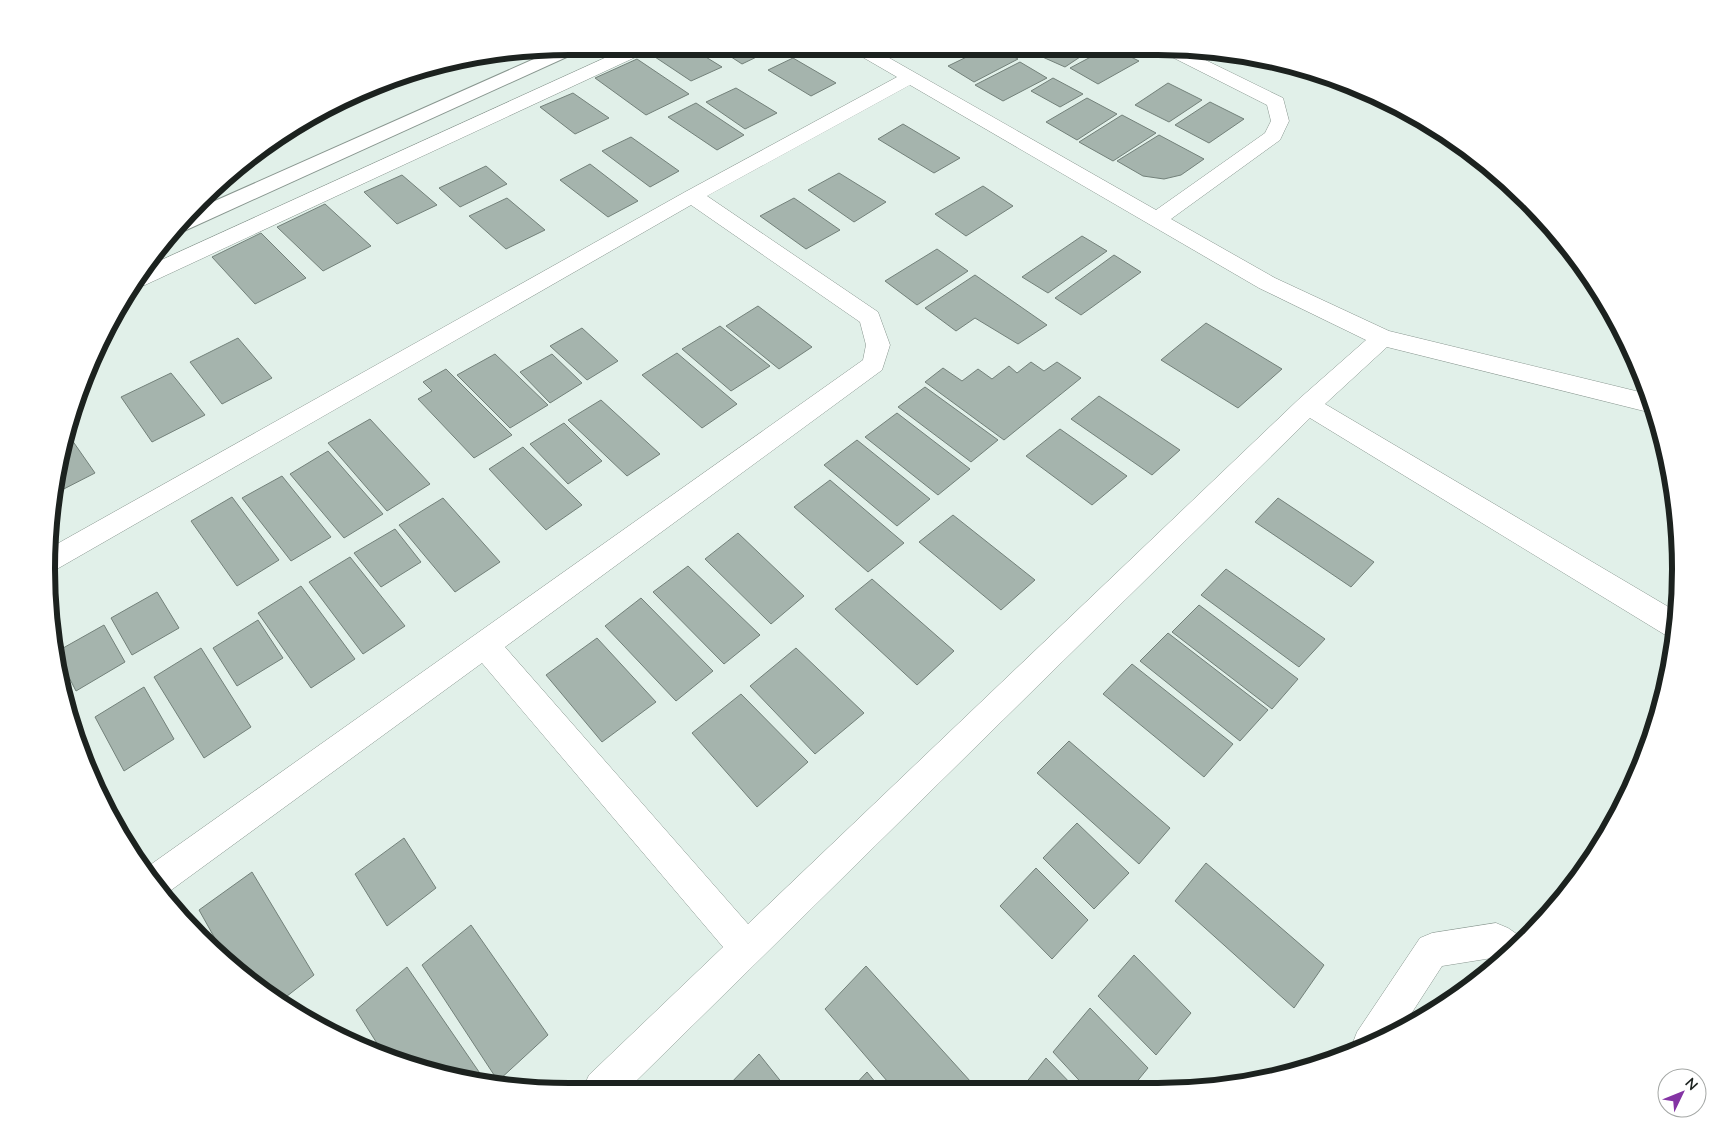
<svg xmlns="http://www.w3.org/2000/svg" width="1727" height="1138" font-family="Lato,sans-serif">
<style>
.building{fill:#a5b4ad;stroke:#73817a}
.lines{fill:none;stroke-linecap:round;stroke-linejoin:round}
.lane-casing{stroke:#88968f;stroke-width:2}
.street-casing{stroke:#88968f;stroke-width:1}
.lane{fill:#fff;fill-rule:evenodd}
.street{fill:#fff;fill-rule:evenodd}
.rim{fill:none;stroke:#1c221f;stroke-width:6}
</style>
<rect width="100%" height="100%" fill="#e1f0e9"/>
<!-- building -->
<g class="building">
<path d="M669,51H696L722,67L691,81L655,57Z"/>
<path d="M722,51H769L742,64Z"/>
<path d="M979,51H1003L1018,59L974,82L948,66Z"/>
<path d="M1045,51H1089L1065,67L1038,55Z"/>
<path d="M1102,51H1119L1139,61L1098,84L1070,68Z"/>
<path d="M793,58L836,83L811,96L768,70Z"/>
<path d="M637,59L689,94L646,115L595,78Z"/>
<path d="M1020,62L1047,78L1003,101L975,85Z"/>
<path d="M1053,78L1083,94L1060,107L1031,91Z"/>
<path d="M1168,83L1202,100L1169,122L1135,105Z"/>
<path d="M736,88L777,113L745,129L706,102Z"/>
<path d="M573,93L609,118L575,134L540,107Z"/>
<path d="M1087,98L1117,114L1077,140L1046,122Z"/>
<path d="M1210,102L1244,119L1209,143L1175,125Z"/>
<path d="M696,103L744,135L717,150L668,117Z"/>
<path d="M1122,115L1156,133L1113,161L1079,142Z"/>
<path d="M903,124L960,158L934,173L878,139Z"/>
<path d="M1159,135L1204,159L1181,175L1164,179L1143,176L1117,161Z"/>
<path d="M631,137L679,171L650,187L602,151Z"/>
<path d="M590,164L638,201L608,217L560,180Z"/>
<path d="M486,166L507,184L460,207L439,188Z"/>
<path d="M839,173L886,202L854,222L808,190Z"/>
<path d="M402,175L437,205L397,224L364,192Z"/>
<path d="M983,186L1013,206L966,236L935,214Z"/>
<path d="M507,198L545,230L506,249L469,216Z"/>
<path d="M794,198L840,230L806,249L760,216Z"/>
<path d="M325,204L371,246L323,271L277,227Z"/>
<path d="M261,233L306,278L255,304L212,257Z"/>
<path d="M1082,236L1107,251L1048,293L1022,277Z"/>
<path d="M937,249L968,271L917,305L885,281Z"/>
<path d="M1114,255L1141,272L1081,315L1055,298Z"/>
<path d="M975,275L1047,325L1018,344L975,318L956,331L925,308Z"/>
<path d="M758,306L812,347L779,369L726,326Z"/>
<path d="M1206,323L1282,369L1238,408L1161,360Z"/>
<path d="M720,326L770,366L731,391L682,349Z"/>
<path d="M582,328L618,361L587,380L550,346Z"/>
<path d="M238,338L272,378L222,404L190,362Z"/>
<path d="M677,353L737,404L702,428L642,375Z"/>
<path d="M495,354L548,405L510,428L457,375Z"/>
<path d="M552,354L582,383L550,403L520,372Z"/>
<path d="M1031,362L1044,371L1057,362L1081,378L1004,440L925,382L943,368L962,381L978,369L992,379L1009,366L1017,373Z"/>
<path d="M446,369L512,435L474,458L418,399L432,391L423,382Z"/>
<path d="M171,373L205,415L152,442L121,397Z"/>
<path d="M925,387L998,440L971,462L898,407Z"/>
<path d="M1099,396L1180,450L1152,475L1071,419Z"/>
<path d="M601,400L660,454L627,476L568,420Z"/>
<path d="M897,413L970,469L938,495L865,437Z"/>
<path d="M370,419L430,484L387,511L328,443Z"/>
<path d="M564,423L602,461L568,484L530,444Z"/>
<path d="M1060,429L1127,476L1092,505L1026,456Z"/>
<path d="M65,430L95,473L54,494L64,434Z"/>
<path d="M857,440L930,499L897,526L824,465Z"/>
<path d="M523,447L582,505L546,530L489,469Z"/>
<path d="M328,451L383,514L344,538L290,474Z"/>
<path d="M282,476L331,537L291,561L242,498Z"/>
<path d="M830,480L904,543L868,572L794,507Z"/>
<path d="M232,497L279,560L237,586L191,521Z"/>
<path d="M443,498L500,562L455,592L399,525Z"/>
<path d="M1278,498L1374,562L1351,587L1255,522Z"/>
<path d="M953,515L1035,580L1001,610L919,542Z"/>
<path d="M395,529L421,562L381,587L354,553Z"/>
<path d="M738,533L804,596L771,624L705,559Z"/>
<path d="M350,557L405,626L363,654L309,582Z"/>
<path d="M688,566L760,635L724,664L653,592Z"/>
<path d="M1226,569L1325,639L1299,667L1201,595Z"/>
<path d="M872,579L954,651L917,685L835,609Z"/>
<path d="M301,586L355,659L311,688L258,613Z"/>
<path d="M157,592L179,628L132,655L111,618Z"/>
<path d="M641,598L713,671L676,701L605,626Z"/>
<path d="M1199,605L1298,679L1272,709L1172,632Z"/>
<path d="M258,620L283,658L237,686L213,648Z"/>
<path d="M104,625L125,662L76,691L56,652Z"/>
<path d="M1168,633L1268,710L1240,741L1140,661Z"/>
<path d="M597,638L656,702L602,742L546,675Z"/>
<path d="M201,648L251,727L204,758L154,677Z"/>
<path d="M796,648L864,713L815,754L750,686Z"/>
<path d="M1132,664L1233,744L1204,777L1103,694Z"/>
<path d="M57,674L70,695L65,698Z"/>
<path d="M144,687L174,739L124,771L95,717Z"/>
<path d="M741,694L808,762L757,807L692,733Z"/>
<path d="M1069,741L1170,828L1139,864L1037,773Z"/>
<path d="M1077,823L1129,873L1094,909L1043,858Z"/>
<path d="M404,838L436,888L387,926L355,874Z"/>
<path d="M1206,863L1324,965L1294,1008L1175,901Z"/>
<path d="M1036,868L1088,920L1052,959L1000,906Z"/>
<path d="M252,872L314,975L282,1000L231,967L199,910Z"/>
<path d="M471,925L548,1035L498,1081L422,965Z"/>
<path d="M1134,955L1191,1013L1156,1055L1098,996Z"/>
<path d="M866,966L971,1082L964,1090L894,1089L825,1009Z"/>
<path d="M407,967L488,1085L433,1074L385,1056L356,1010Z"/>
<path d="M1090,1008L1148,1068L1130,1090H1088L1053,1052Z"/>
<path d="M759,1054L787,1089L726,1088Z"/>
<path d="M1046,1058L1077,1090H1020Z"/>
<path d="M867,1072L881,1089H851Z"/>
</g>
<g class="lines">
<defs>
<path id="lane" d="M552,51H573L571,55L184,231H173L190,212Z"/>
<g id="street">
<path d="M620,51H643L640,55L145,285L134,286L144,268Z"/>
<path d="M856,51H877L1156,210L1265,133L1271,121L1267,105L1168,55L1165,51H1187L1283,98L1289,121L1280,140L1171,219L1275,278L1389,331L1648,394L1655,412L1652,413L1387,347L1325,404L1677,612L1676,639L1667,636L1310,418L629,1088H583L589,1075L723,947L482,663L163,896L143,870L863,360L866,345L860,322L691,205L50,573L48,549L685,192L897,77L859,55ZM910,85L1259,288L1366,340L1299,399L748,924L505,647L882,370L890,345L878,312L707,196Z"/>
<path d="M1496,923L1508,928L1524,939L1498,963L1492,958L1442,966L1400,1031L1389,1038L1354,1051L1352,1045L1357,1032L1420,938L1432,933Z"/>
</g>
</defs>
<!-- lane casing -->
<use href="#lane" class="lane-casing"/>
<!-- street casing -->
<use href="#street" class="street-casing"/>
<!-- lane -->
<use href="#lane" class="lane"/>
<!-- street -->
<use href="#street" class="street"/>
</g>
<!-- crop -->
<path d="M0 0H1727V1138H0ZM569 55H1158A514 514 0 0 1 1672 569V569A514 514 0 0 1 1158 1083H569A514 514 0 0 1 55 569V569A514 514 0 0 1 569 55Z" fill="#fff" fill-rule="evenodd"/>
<path class="rim" d="M569 55H1158A514 514 0 0 1 1672 569V569A514 514 0 0 1 1158 1083H569A514 514 0 0 1 55 569V569A514 514 0 0 1 569 55Z"/>
<!-- north arrow -->
<g transform="translate(1682 1093) rotate(47)"><circle r="24" fill="#ffffff" stroke="#a4a7a5"/>
<path d="M0-4L9 19L0 12L-9 19Z" fill="#8434a4"/>
<text y="-8" font-size="14" font-weight="bold" text-anchor="middle" fill="#1c221f">N</text>
</g>
</svg>
